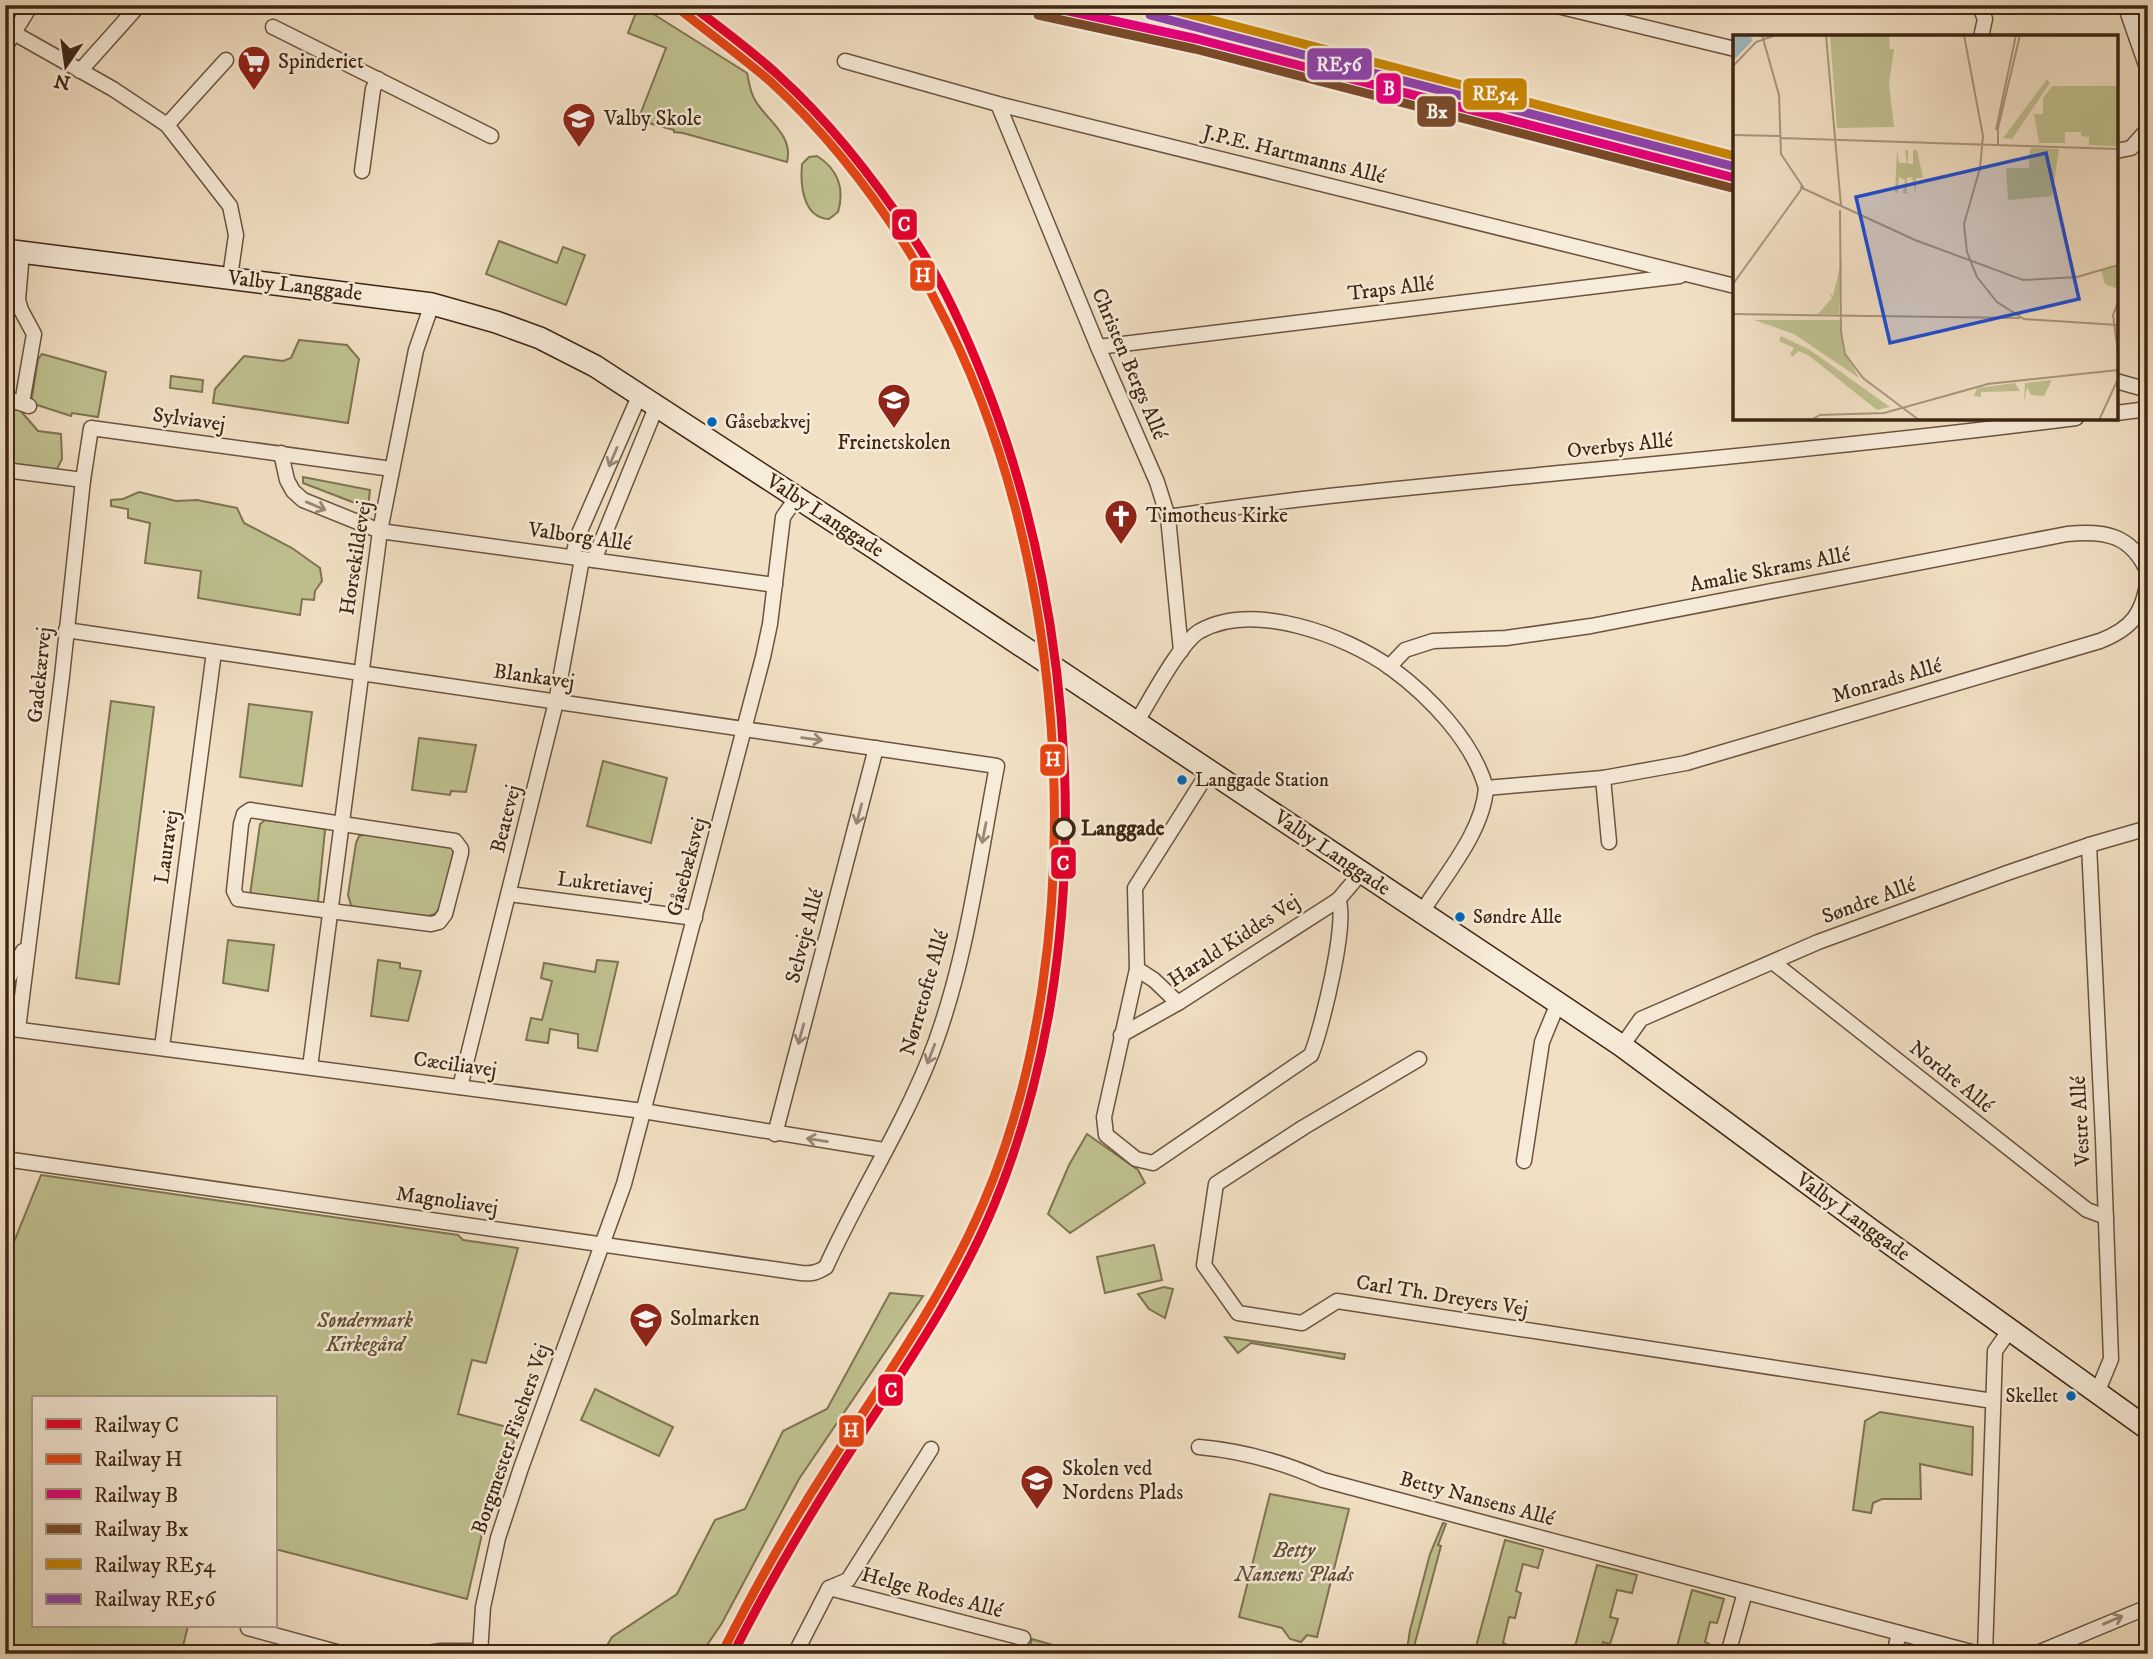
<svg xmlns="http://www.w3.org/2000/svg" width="2153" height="1659" font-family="'IM FELL DW Pica',serif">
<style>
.green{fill:#c0c190;stroke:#7f7452;stroke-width:2}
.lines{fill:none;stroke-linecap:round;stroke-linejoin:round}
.street-casing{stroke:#6b543f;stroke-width:17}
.secondary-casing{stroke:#3e2613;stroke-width:24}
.street{stroke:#f7ebd9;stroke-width:14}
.secondary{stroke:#f7ebd9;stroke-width:21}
.rail-1-casing{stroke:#f7ebd9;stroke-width:14}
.rail-2-casing{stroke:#f7ebd9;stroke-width:14}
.rail-3-casing{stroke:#f7ebd9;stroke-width:14}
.rail-4-casing{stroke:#f7ebd9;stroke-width:14}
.rail-5-casing{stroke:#f7ebd9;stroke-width:14}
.rail-6-casing{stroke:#f7ebd9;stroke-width:14}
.rail-1{stroke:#e4002b;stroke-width:9}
.rail-2{stroke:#e64415;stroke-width:9}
.rail-3{stroke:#e5007d;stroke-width:9}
.rail-4{stroke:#7a4b2a;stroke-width:9}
.rail-5{stroke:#c98605;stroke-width:9}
.rail-6{stroke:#8e44ad;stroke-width:9}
.oneway{stroke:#9a8876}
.bus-dot{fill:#0065bd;stroke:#f7ebd9;stroke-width:2.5}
.stop-dot{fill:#f7ebd9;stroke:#3e2613;stroke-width:3.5}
.labels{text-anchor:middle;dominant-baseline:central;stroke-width:5;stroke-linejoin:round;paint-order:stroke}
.bus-label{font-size:19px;fill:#3e2613;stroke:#f7ebd9;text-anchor:start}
.poi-label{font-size:21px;fill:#3e2613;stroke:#f7ebd9;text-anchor:start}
.street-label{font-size:21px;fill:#3e2613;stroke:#f7ebd9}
.stop-label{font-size:21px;font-weight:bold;fill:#3e2613;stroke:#f7ebd9;text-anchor:start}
.park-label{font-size:21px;font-style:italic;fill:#5e4d32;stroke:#f7ebd9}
.inset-road{fill:none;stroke:#aa967d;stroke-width:2}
.view{fill:#1d4ed8;fill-opacity:0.15;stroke:#1d4ed8;stroke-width:3.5}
.inset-edge{fill:none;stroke:#3e2613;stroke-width:3.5}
.line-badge{stroke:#f7ebd9;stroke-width:2.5}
.badge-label{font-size:19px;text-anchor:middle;font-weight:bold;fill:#fff}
</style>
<rect width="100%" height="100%" fill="#f2e0c4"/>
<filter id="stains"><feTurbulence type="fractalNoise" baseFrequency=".00286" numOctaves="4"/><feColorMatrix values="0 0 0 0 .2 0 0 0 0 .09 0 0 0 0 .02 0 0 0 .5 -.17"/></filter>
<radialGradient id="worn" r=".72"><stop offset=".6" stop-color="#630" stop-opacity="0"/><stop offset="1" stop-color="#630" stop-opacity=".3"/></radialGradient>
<!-- green -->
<g class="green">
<path d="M639,5L747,73C749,82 750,92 755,100C766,120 794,135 787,162L683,133L674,132V130L638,120L666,48L628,33Z"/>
<path d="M817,156C838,169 845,189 838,212L829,219C803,218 800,185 802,164L809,157Z"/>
<path d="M499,241L557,263L563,247L585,255L566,305L486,274Z"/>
<path d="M299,340L347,345L359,359L348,423L213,403L215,389L244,356L283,361L291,358Z"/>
<path d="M42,354L106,372L98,417L72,413L71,416L31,403L38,359Z"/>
<path d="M171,376L203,380L202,392L170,388Z"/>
<path d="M5,409L20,410L38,431L61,434L62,459L56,471L5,465Z"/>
<path d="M303,477L370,490L368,508L303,483Z"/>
<path d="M139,492L176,501L197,500L237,508L244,523L292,548L320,568L322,581L315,591L314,600L302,599L300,615L198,598L201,571L145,563L150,523L128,518V509L111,506V500L123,499Z"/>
<path d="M111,701L154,707L119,984L76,978Z"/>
<path d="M249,704L312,712L302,786L240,777Z"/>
<path d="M419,738L476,745L466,792L451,791L450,795L412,790Z"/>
<path d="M603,761L667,778L651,843L587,826Z"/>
<path d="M265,820L321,827L325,830L318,901L316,903L250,895L260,824Z"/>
<path d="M366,834L447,845L453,848V856L440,908L435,914L428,916L356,908L351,905L348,895L356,843L359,836Z"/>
<path d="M228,940L274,945L268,991L223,983Z"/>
<path d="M378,960L400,963V968L421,971L408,1021L371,1016Z"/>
<path d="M597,960L618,962L597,1051L578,1048V1034L550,1029L548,1043L526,1040L531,1018L542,1020L552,981L541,978L544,963L595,972Z"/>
<path d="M1087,1134L1138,1170L1145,1183L1070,1233L1048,1214L1069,1165Z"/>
<path d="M41,1175L458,1235L463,1240L518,1248L486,1363L472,1360L458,1414L518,1430L483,1530L467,1599L275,1549V1398H33V1626H188L181,1654H5V1264Z"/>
<path d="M1154,1245L1162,1280L1105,1293L1097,1257Z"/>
<path d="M1164,1287L1173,1289L1165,1318L1149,1309L1138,1294Z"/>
<path d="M890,1293L923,1296L799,1479L722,1623L701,1654H602L612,1637L677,1594L715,1520L745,1509L783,1431L827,1409Z"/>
<path d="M1225,1337L1345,1354L1344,1359L1251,1343L1238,1353Z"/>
<path d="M595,1389L673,1427L659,1456L581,1420Z"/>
<path d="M1880,1412L1973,1427L1972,1475L1920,1464L1921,1499H1882L1873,1503L1871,1513L1853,1510L1865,1421Z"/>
<path d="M1270,1494L1349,1509L1317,1637L1307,1635L1301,1642L1290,1639L1282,1628L1239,1617Z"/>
<path d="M1443,1523L1446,1524L1438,1545L1441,1546L1412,1654H1398V1649L1407,1650L1410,1630L1430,1554Z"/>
<path d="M1505,1540L1543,1550L1538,1568L1523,1564L1516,1591L1521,1593L1515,1618L1509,1617L1503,1643L1508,1645L1506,1654H1474Z"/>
<path d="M1597,1565L1637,1575L1632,1593L1617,1590L1610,1617L1618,1619L1610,1644L1603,1642L1600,1654H1573Z"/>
<path d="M1692,1590L1724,1599L1717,1623L1710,1622L1705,1642L1711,1645L1709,1654H1675Z"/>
<path d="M1032,1639L1081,1653V1654H1028Z"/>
</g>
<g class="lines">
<defs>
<g id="street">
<path d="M1553,5L1735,49"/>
<path d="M1979,5L1985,19L1981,37"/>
<path d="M2125,5L2148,71"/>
<path d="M2130,17L2148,8"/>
<path d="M273,27L491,136"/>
<path d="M5,28L113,89L167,125L230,206L236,235L230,277"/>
<path d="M5,47L31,5"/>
<path d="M845,61L998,104L1735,286"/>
<path d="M80,71L139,5"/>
<path d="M998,104L1098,347L1157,482L1168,517L1181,651"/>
<path d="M167,125L226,60"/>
<path d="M2116,151L2131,148L2148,129"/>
<path d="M362,171L373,89L378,79"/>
<path d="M1098,347L1680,276"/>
<path d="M2116,381L2148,390"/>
<path d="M5,398L29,406"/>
<path d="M22,403L34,334L21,310L18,300L22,252"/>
<path d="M2116,413L2148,409"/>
<path d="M281,453L287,480L293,491L303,500L380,531L775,585"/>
<path d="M5,470L83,480"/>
<path d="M1168,517C1298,497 1428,486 1559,473C1731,457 1904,440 2076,418"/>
<path d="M573,557L577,538L640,394"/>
<path d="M594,560L657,405"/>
<path d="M1389,667L1405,650L1433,641L1506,638L1591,626L2067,534C2105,530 2132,535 2148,573"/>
<path d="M1136,723C1149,702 1181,641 1200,631C1253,601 1345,635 1391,668C1429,696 1473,741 1486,788"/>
<path d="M1209,771L1135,888L1137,969L1104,1117L1106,1135L1136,1159L1153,1163L1311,1055C1321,1032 1349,918 1338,900"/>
<path d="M1603,778L1609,842"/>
<path d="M250,810L455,841L461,849V853L445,914L439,922L431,924L238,899L234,891L241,824L244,814Z"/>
<path d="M2089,845L2103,1139L2111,1359L2097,1393"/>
<path d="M509,894L695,918"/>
<path d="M1422,912C1445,875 1483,832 1486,788L1603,778L1686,763L2100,641C2133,628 2143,613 2148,579"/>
<path d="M1774,963L2087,1210L2106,1217"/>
<path d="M1137,969L1154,980L1178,1003"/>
<path d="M5,985L23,951"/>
<path d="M5,1028L643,1111L884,1150"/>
<path d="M18,1029L62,676L83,480L91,428L392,469"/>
<path d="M1121,1035L1178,1003L1338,900L1361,873"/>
<path d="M1622,1046L1641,1019L1818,942L2007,873L2089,845L2148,828"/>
<path d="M162,1047L214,652"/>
<path d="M1419,1059L1304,1127L1216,1184L1204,1265L1238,1313L1302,1323L1337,1301L1993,1401"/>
<path d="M310,1067L380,531L416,350L432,304"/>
<path d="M460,1087L556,702L582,559"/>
<path d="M775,1134L876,748"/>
<path d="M5,1159L801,1273C811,1274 817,1273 826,1267C857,1198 899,1133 928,1062C966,968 978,865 997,766L66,630"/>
<path d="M1524,1161L1542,1042L1558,1003"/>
<path d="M1199,1447C1243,1451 1283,1462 1323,1480L1979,1654"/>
<path d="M829,1588L1023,1638"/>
<path d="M249,1626L248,1628L344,1654"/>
<path d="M421,1654L441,1651H480"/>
<path d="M480,1654L483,1607L498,1538L521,1468L624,1184L763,657L770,624L783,517L797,497"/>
<path d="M795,1654L829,1588L848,1580L931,1449"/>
<path d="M1728,1654L1745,1592"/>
<path d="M1894,1654L1899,1633"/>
<path d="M1985,1654L1995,1351L2009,1331"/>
<path d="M2035,1654L2148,1607"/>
</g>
<path id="secondary" d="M5,250L432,304L496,322L540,338L595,366L876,549L1558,1003L1622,1046L1871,1230L2148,1429"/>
</defs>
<!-- street casing -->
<use href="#street" class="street-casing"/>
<!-- secondary casing -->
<use href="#secondary" class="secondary-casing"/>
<!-- street -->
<use href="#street" class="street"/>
<!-- secondary -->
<use href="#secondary" class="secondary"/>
<defs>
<path id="rail-1" d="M691,5C720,28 751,50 778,75C830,122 875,180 914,239C943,282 965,332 984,380C1083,629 1098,955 994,1205C955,1299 894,1383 839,1469C801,1529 765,1590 733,1654"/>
<path id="rail-2" d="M684,13C713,36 743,58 771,82C822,129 868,187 905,245C917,263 926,283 936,302C1071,552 1096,941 983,1204C943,1297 883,1381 829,1465C790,1525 756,1586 724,1649"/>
<path id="rail-3" d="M1041,5L1197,39L1735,178"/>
<path id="rail-4" d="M1038,15L1195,49L1732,188"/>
<path id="rail-5" d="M1154,5L1735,156"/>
<path id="rail-6" d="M1150,15L1732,166"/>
</defs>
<!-- rail-1 casing -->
<use href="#rail-1" class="rail-1-casing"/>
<!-- rail-2 casing -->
<use href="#rail-2" class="rail-2-casing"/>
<!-- rail-3 casing -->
<use href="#rail-3" class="rail-3-casing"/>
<!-- rail-4 casing -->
<use href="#rail-4" class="rail-4-casing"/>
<!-- rail-5 casing -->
<use href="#rail-5" class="rail-5-casing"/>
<!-- rail-6 casing -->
<use href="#rail-6" class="rail-6-casing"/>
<!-- rail-1 -->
<use href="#rail-1" class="rail-1"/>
<!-- rail-2 -->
<use href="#rail-2" class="rail-2"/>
<!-- rail-3 -->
<use href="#rail-3" class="rail-3"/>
<!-- rail-4 -->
<use href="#rail-4" class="rail-4"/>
<!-- rail-5 -->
<use href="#rail-5" class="rail-5"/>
<!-- rail-6 -->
<use href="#rail-6" class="rail-6"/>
</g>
<!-- one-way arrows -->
<defs><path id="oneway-shaft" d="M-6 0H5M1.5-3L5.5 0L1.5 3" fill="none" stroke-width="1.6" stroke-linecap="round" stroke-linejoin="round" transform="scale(1.75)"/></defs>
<g class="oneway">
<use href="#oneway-shaft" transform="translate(613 457) rotate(113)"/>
<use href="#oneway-shaft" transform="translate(316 506) rotate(23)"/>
<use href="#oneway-shaft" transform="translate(812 739) rotate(8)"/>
<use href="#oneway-shaft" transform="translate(859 814) rotate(105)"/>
<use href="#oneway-shaft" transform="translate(984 833) rotate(101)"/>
<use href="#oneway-shaft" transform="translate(801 1034) rotate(105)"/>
<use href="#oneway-shaft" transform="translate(931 1054) rotate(111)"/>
<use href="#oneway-shaft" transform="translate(817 1140) rotate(-171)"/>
<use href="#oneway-shaft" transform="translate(2113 1620) rotate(-23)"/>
</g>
<!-- icons -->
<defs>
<symbol id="supermarket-pin" viewBox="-11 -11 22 30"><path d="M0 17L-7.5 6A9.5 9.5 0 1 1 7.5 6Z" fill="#8f2418" stroke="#f7ebd9"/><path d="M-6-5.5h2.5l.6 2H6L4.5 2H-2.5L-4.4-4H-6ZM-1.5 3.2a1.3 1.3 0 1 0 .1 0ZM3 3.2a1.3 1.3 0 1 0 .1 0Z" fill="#fff"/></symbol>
<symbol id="school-pin" viewBox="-11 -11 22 30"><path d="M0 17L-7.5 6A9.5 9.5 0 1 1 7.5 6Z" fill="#8f2418" stroke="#f7ebd9"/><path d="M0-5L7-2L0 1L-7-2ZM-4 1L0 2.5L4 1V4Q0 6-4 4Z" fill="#fff"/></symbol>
<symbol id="church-pin" viewBox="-11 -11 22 30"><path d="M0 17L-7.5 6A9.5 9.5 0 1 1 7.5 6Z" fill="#8f2418" stroke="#f7ebd9"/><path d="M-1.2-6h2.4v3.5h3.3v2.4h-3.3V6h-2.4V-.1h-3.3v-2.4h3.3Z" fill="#fff"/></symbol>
</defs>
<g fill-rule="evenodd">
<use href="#supermarket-pin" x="235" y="43" width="38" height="52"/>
<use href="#school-pin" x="560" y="100" width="38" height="52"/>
<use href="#school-pin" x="875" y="381" width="38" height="52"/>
<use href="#church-pin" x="1102" y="497" width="38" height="52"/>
<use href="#school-pin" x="627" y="1300" width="38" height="52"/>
<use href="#school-pin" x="1018" y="1462" width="38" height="52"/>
</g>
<!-- markers -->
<g class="bus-dot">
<circle cx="712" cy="422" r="6"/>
<circle cx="1182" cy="780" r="6"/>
<circle cx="1460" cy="917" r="6"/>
<circle cx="2071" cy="1396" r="6"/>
</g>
<circle class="stop-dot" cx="1064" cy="829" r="10"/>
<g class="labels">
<!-- bus labels -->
<g class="bus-label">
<text x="725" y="422">Gåsebækvej</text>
<text x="1195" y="780">Langgade Station</text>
<text x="1473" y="917">Søndre Alle</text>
<text x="2058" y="1396" text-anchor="end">Skellet</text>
</g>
<!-- poi labels -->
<g class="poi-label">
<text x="278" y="62">Spinderiet</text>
<text x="604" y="119">Valby Skole</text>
<text x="894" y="443" text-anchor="middle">Freinetskolen</text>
<text x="1146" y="516">Timotheus Kirke</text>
<text x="670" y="1319">Solmarken</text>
<text x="1062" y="1469">Skolen ved<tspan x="1062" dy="24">Nordens Plads</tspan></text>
</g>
<!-- street labels -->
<g class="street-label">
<text transform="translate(1294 155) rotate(14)">J.P.E. Hartmanns Allé</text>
<text transform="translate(295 286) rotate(7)">Valby Langgade</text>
<text transform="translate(1391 289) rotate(-7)">Traps Allé</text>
<text transform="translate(1129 364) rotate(67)">Christen Bergs Allé</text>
<text transform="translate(189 420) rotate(8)">Sylviavej</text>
<text transform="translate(1620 446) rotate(-6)">Overbys Allé</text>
<text transform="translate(825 516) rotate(33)">Valby Langgade</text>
<text transform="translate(580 537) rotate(8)">Valborg Allé</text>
<text transform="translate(356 558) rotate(-81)">Horsekildevej</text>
<text transform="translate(1770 570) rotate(-11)">Amalie Skrams Allé</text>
<text transform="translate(40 675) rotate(-84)">Gadekærvej</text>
<text transform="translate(534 677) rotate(8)">Blankavej</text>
<text transform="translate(1887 681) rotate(-16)">Monrads Allé</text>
<text transform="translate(506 819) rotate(-76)">Beatevej</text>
<text transform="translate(167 847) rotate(-82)">Lauravej</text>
<text transform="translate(1332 853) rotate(34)">Valby Langgade</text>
<text transform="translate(687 867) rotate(-75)">Gåsebæksvej</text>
<text transform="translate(605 885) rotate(7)">Lukretiavej</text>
<text transform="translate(1869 901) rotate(-20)">Søndre Allé</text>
<text transform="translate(805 936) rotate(-75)">Selveje Allé</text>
<text transform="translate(1234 941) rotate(-33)">Harald Kiddes Vej</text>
<text transform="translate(925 993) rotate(-74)">Nørretofte Allé</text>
<text transform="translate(455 1065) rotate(8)">Cæciliavej</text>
<text transform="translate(1951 1077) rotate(39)">Nordre Allé</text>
<text transform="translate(2081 1121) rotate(-93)">Vestre Allé</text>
<text transform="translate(447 1201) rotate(8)">Magnoliavej</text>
<text transform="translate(1853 1217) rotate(36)">Valby Langgade</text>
<text transform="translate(1442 1296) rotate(9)">Carl Th. Dreyers Vej</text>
<text transform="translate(511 1439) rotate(-71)">Borgmester Fischers Vej</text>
<text transform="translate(1477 1499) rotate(15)">Betty Nansens Allé</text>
<text transform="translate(932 1593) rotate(15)">Helge Rodes Allé</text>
</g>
<!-- stop labels -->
<g class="stop-label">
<text x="1081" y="829">Langgade</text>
</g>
<!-- park labels -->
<g class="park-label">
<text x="365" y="1321">Søndermark<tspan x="365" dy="24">Kirkegård</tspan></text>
<text x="1294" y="1551">Betty<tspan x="1294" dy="24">Nansens Plads</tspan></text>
</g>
</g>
<!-- overview -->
<g transform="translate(1733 35)">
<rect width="385" height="385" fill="#f2e0c4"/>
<path d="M97,0H156L157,14H161L156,49L161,92L104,93ZM314,44L317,48L279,104L270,103ZM319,51H385V111L356,110V102L348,101V97H332V108H306L301,79H310V63ZM297,113L326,114L319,161L275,165L273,133H296ZM164,115L166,128H174L172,115H175V129H180V115H184L190,143H183V159L179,142L174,143V159L170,158L172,145L166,142L165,158H162ZM109,223L106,279H85L99,263L96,257L100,261ZM385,230V254L372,249L368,235ZM21,285H108L111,316L126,343L61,299ZM48,301L77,315L157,372L144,375L75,320L65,316L60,322L57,319L61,313L46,306ZM319,345L311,361L298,360L294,352L291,368L292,348ZM282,348L287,356L248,357V362L241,361L244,353Z" fill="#c0c190"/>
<path d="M0,0H16L20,5L0,26Z" fill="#a0babf"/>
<path class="inset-road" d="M93,0L108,171M231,0L250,101L247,133L231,189L234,217L244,242L264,267L291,284L385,290M0,31L23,7L43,0M263,95L283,0M0,100L47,101M47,103L385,114M265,110V93L287,0M67,152L182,205L290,245L344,242L385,230M107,175L108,297L112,319L130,343L186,385M0,249L70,152L48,119L46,60L29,0M385,267L380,280L385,317M0,279L287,283M254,349L385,335M78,385L87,380L151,378L255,349M366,385L385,344"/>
<path class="view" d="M313,118L346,264L157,308L123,162Z"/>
<rect width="385" height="385" class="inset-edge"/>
</g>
<g class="line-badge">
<rect x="1306" y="47" width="67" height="34" rx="7" fill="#8e44ad"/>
<rect x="1375" y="72" width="27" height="33" rx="7" fill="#e5007d"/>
<rect x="1462" y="77" width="66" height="34" rx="7" fill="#c98605"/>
<rect x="1416" y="95" width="41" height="33" rx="7" fill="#7a4b2a"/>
<rect x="891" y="208" width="27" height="33" rx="7" fill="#e4002b"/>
<rect x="909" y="259" width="27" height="33" rx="7" fill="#e64415"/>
<rect x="1039" y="743" width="27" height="34" rx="7" fill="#e64415"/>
<rect x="1050" y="846" width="27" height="34" rx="7" fill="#e4002b"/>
<rect x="877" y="1373" width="27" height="34" rx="7" fill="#e4002b"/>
<rect x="838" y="1414" width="27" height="34" rx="7" fill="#e64415"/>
</g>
<g class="badge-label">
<text x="1339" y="71">RE56</text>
<text x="1389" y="95">B</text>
<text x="1495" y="100">RE54</text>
<text x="1437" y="118">Bx</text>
<text x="904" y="231">C</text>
<text x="923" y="282">H</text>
<text x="1053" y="766">H</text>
<text x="1063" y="870">C</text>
<text x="891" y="1397">C</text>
<text x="851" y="1437">H</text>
</g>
<!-- margin -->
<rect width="2153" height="1659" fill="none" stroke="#f2e0c4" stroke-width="28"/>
<rect x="7" y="7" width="2139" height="1645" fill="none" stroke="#3e2613" stroke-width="3.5"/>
<rect x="14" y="14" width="2125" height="1631" fill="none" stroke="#3e2613" stroke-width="2"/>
<!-- legend -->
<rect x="32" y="1396" width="245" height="231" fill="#f7ebd9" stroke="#ad9c8a" stroke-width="2"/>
<rect x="46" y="1419" width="35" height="10" fill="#e4002b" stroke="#ad9c8a" stroke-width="2"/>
<text x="94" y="1432" font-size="21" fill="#3e2613">Railway C</text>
<rect x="46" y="1454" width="35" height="10" fill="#e64415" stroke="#ad9c8a" stroke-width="2"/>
<text x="94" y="1466" font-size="21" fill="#3e2613">Railway H</text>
<rect x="46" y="1489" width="35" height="10" fill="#e5007d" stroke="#ad9c8a" stroke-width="2"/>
<text x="94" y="1502" font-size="21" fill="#3e2613">Railway B</text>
<rect x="46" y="1524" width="35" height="10" fill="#7a4b2a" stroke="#ad9c8a" stroke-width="2"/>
<text x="94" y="1536" font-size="21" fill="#3e2613">Railway Bx</text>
<rect x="46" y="1559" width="35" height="10" fill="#c98605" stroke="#ad9c8a" stroke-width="2"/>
<text x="94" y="1572" font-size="21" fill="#3e2613">Railway RE54</text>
<rect x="46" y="1594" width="35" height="10" fill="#8e44ad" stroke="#ad9c8a" stroke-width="2"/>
<text x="94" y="1606" font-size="21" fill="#3e2613">Railway RE56</text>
<!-- north arrow -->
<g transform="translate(66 66) rotate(193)" stroke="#f7ebd9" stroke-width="5" paint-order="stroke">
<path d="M0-5L12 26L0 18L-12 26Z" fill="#3e2613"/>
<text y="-10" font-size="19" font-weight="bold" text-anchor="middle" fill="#3e2613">N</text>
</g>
<rect width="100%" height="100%" filter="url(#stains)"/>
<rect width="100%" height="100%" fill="url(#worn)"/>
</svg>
